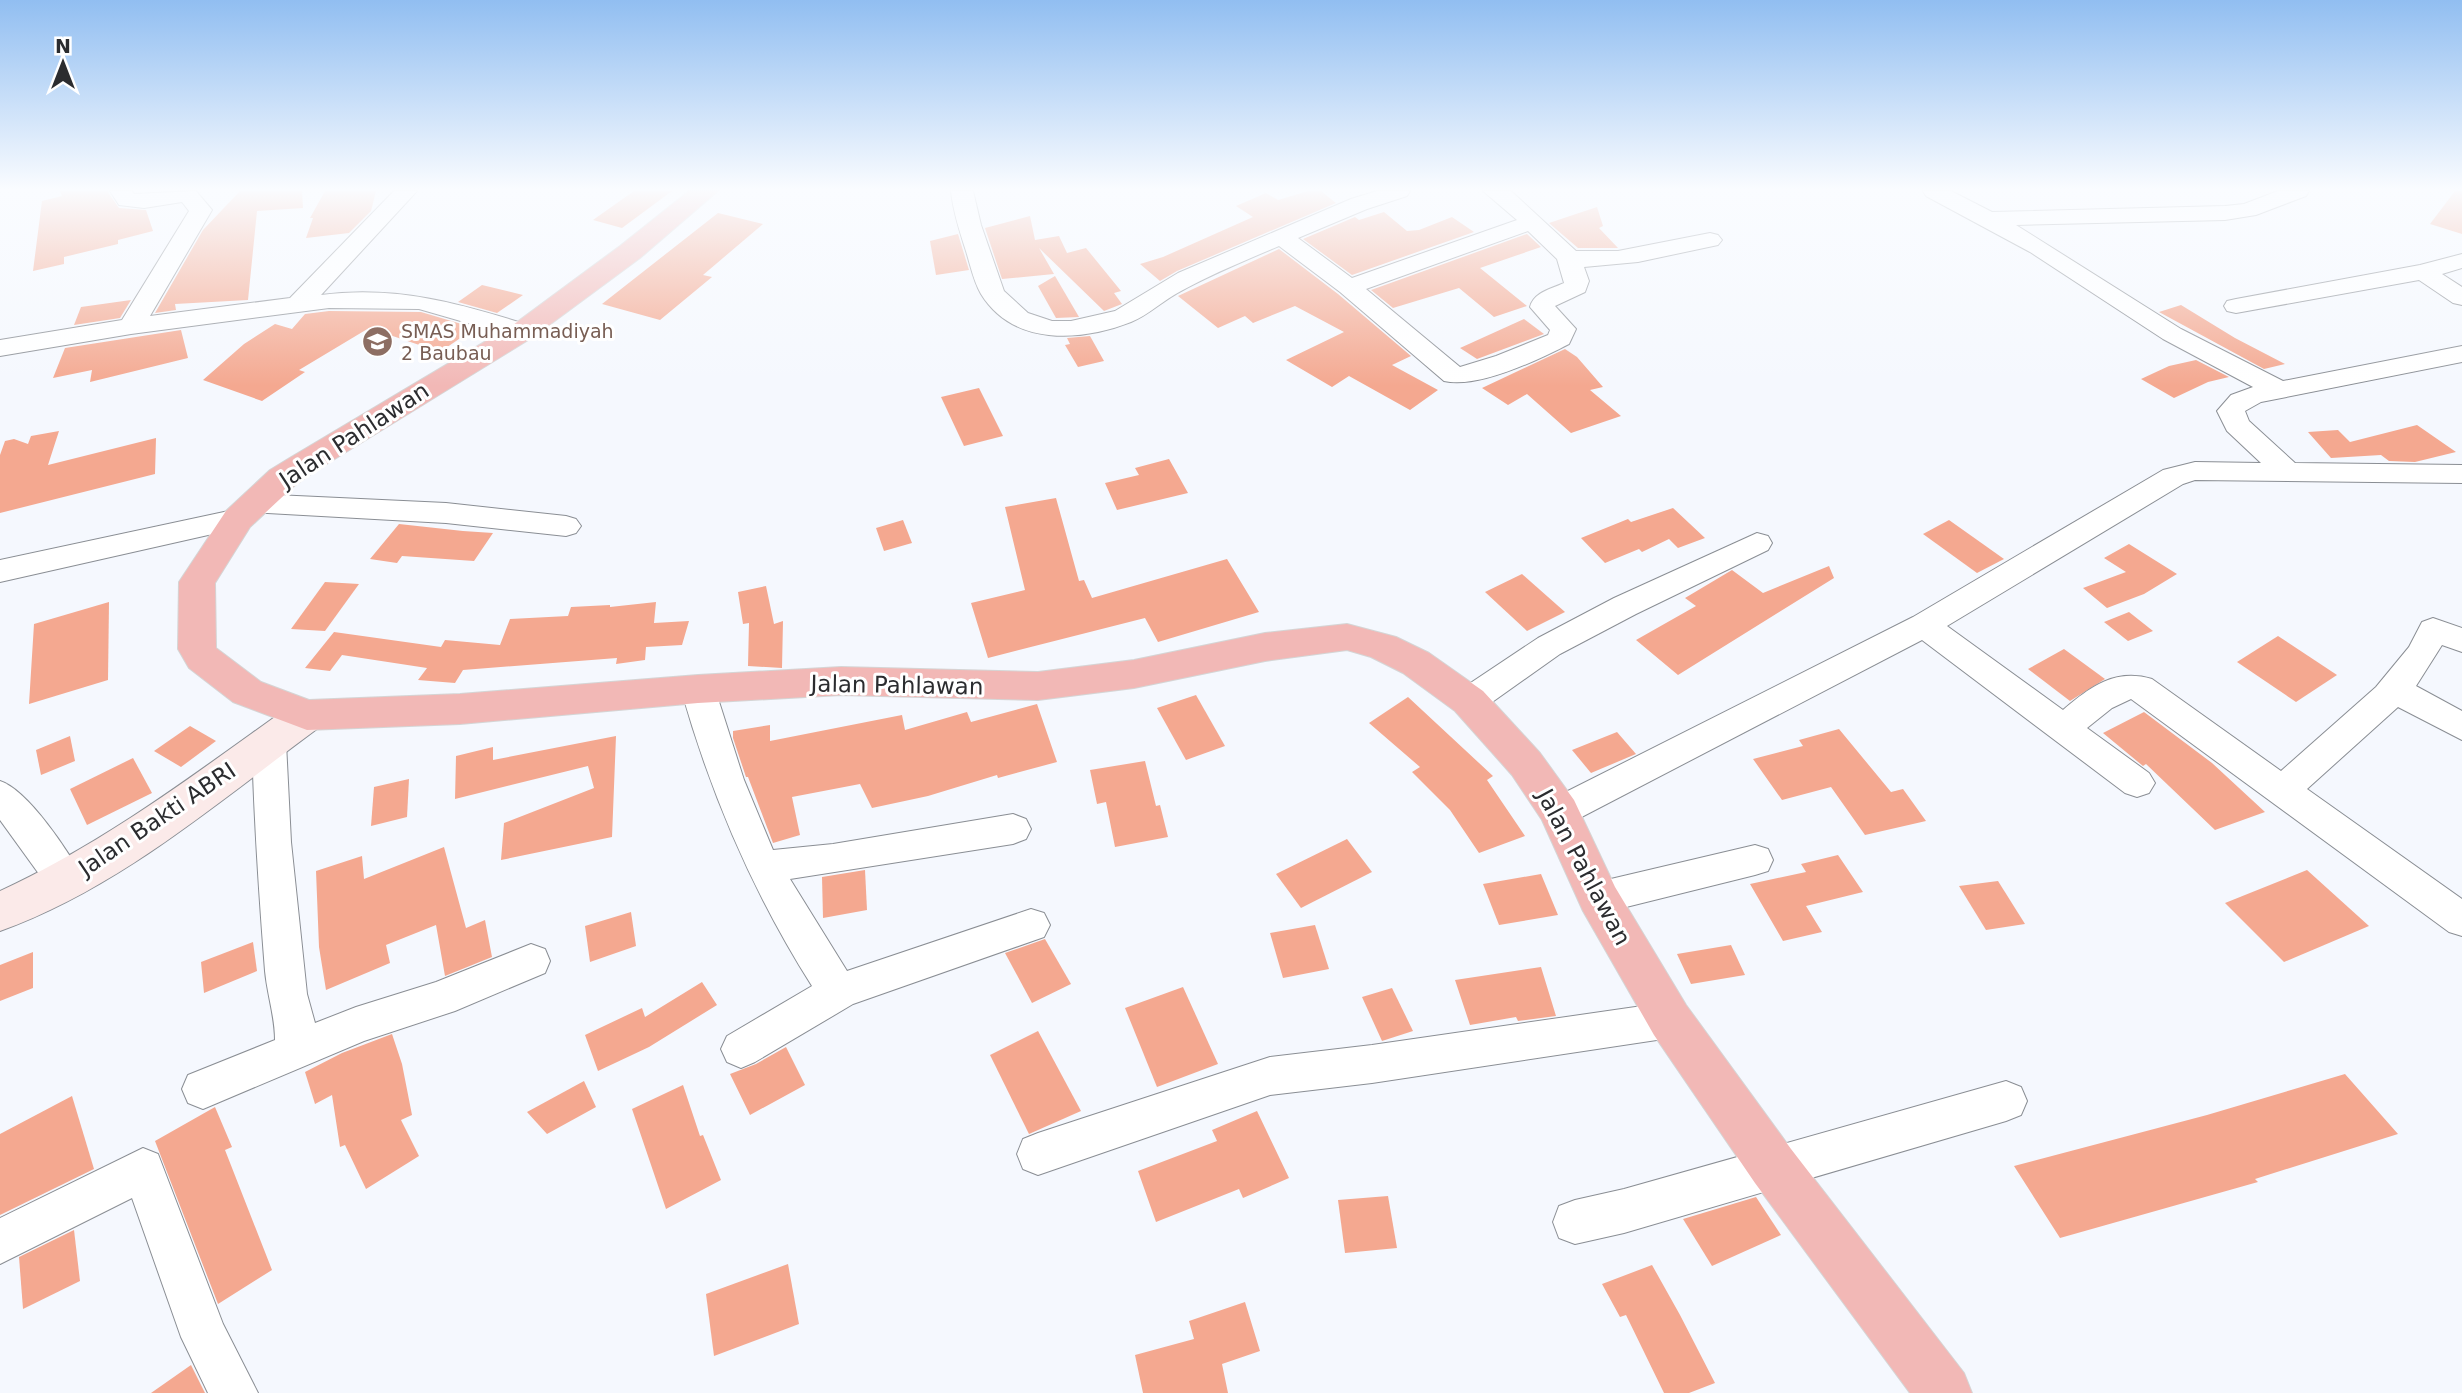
<svg xmlns="http://www.w3.org/2000/svg" width="2462" height="1393" font-family="'DejaVu Sans',sans-serif">
<style>
.building{fill:#f4a890}
.lines{fill:none;stroke-linecap:round;stroke-linejoin:round}
.street-casing{stroke:#8a8e94;stroke-width:2}
.secondary-casing{stroke:#8a8e94;stroke-width:2}
.highway-casing{stroke:#d5d5d5;stroke-width:2}
.street{fill:#fff;fill-rule:evenodd}
.secondary{fill:#fbeae9;fill-rule:evenodd}
.highway{fill:#f2b8b6;fill-rule:evenodd}
.labels{text-anchor:middle;dominant-baseline:central;stroke-width:6;stroke-linejoin:round;paint-order:stroke}
.far-education-label{font-size:19px;fill:#785e54;stroke:#fff;text-anchor:start}
.street-label{font-size:23px;fill:#2b2c2f;stroke:#fff}
</style>
<rect width="100%" height="100%" fill="#f5f8fe"/>
<!-- building -->
<g class="building">
<path d="M60,191H107L119,208L146,210L153,231L118,240V244L64,257V264L33,271L42,201L62,196Z"/>
<path d="M240,191H302L303,208L257,211L248,300L175,304L176,310L155,313L203,230Z"/>
<path d="M325,191H376L371,211L349,233L306,238L313,218H310Z"/>
<path d="M634,191H672L622,228L593,220Z"/>
<path d="M1308,191H1321L1336,203L1177,271L1160,281L1140,264L1163,257L1253,217L1236,206L1266,193L1278,200Z"/>
<path d="M2455,191H2462V234L2430,224Z"/>
<path d="M1597,207L1603,226L1599,228L1618,248H1578L1549,223Z"/>
<path d="M1384,212L1407,231L1419,230L1452,217L1474,232L1352,275L1303,239L1355,217L1359,220Z"/>
<path d="M718,213L763,224L703,275L712,277L660,320L602,304Z"/>
<path d="M1030,216L1035,240L1059,236L1067,253L1086,248L1121,291L1114,293L1122,304L1104,311L1039,248L1054,274L1002,279L985,228Z"/>
<path d="M958,234L969,270L936,275L930,241Z"/>
<path d="M1527,234L1541,247L1480,268L1527,306L1494,317L1459,288L1393,308L1371,290Z"/>
<path d="M1279,249L1338,294L1411,356L1392,365L1438,390L1410,410L1349,376L1332,387L1286,360L1344,332L1295,306L1253,323L1245,316L1218,328L1178,296Z"/>
<path d="M1055,276L1079,317L1056,318L1038,286Z"/>
<path d="M482,285L523,295L497,313L458,302Z"/>
<path d="M131,300L120,318L74,325L81,307Z"/>
<path d="M2181,305L2235,338L2285,364L2264,369L2159,312Z"/>
<path d="M329,311L421,312L475,328L440,352L369,328L299,370L305,372L262,401L203,380L244,344L275,324L292,329L305,314Z"/>
<path d="M1524,319L1544,334L1477,359L1460,348Z"/>
<path d="M181,330L188,358L90,382L92,370L53,378L65,348Z"/>
<path d="M1090,336L1104,361L1078,367L1065,345L1070,344L1067,338Z"/>
<path d="M1565,349L1577,357L1603,387L1590,390L1621,416L1571,433L1527,394L1508,405L1482,388Z"/>
<path d="M2196,360L2229,377L2208,382L2174,398L2141,379L2169,366Z"/>
<path d="M979,388L1003,436L964,446L941,397Z"/>
<path d="M2417,425L2456,452L2415,462L2389,461L2381,455L2331,458L2308,432L2338,430L2350,442Z"/>
<path d="M59,431L48,465L156,438L155,474L0,513V455L5,441L14,439L28,444L31,436Z"/>
<path d="M1169,459L1188,493L1117,510L1105,483L1139,475L1135,468Z"/>
<path d="M1056,498L1079,581L1084,580L1092,598L1227,559L1259,612L1158,642L1145,618L988,658L971,603L1025,590L1005,507Z"/>
<path d="M1673,508L1705,538L1678,548L1669,539L1642,552L1639,549L1605,563L1581,538L1628,519L1631,522Z"/>
<path d="M903,520L912,543L884,551L876,528Z"/>
<path d="M1949,520L2004,559L1977,573L1923,534Z"/>
<path d="M399,524L463,531L493,533L474,561L402,556L397,563L370,559Z"/>
<path d="M2129,544L2177,574L2144,594L2107,608L2083,588L2126,572L2104,558Z"/>
<path d="M1829,566L1834,578L1678,675L1636,640L1696,606L1685,598L1732,570L1763,593Z"/>
<path d="M1522,574L1565,612L1527,631L1485,592Z"/>
<path d="M325,582L359,584L325,631L291,629Z"/>
<path d="M766,586L774,624L783,621L782,668L748,666L749,623L743,624L738,592Z"/>
<path d="M109,602L108,680L29,704L34,624Z"/>
<path d="M656,602L654,623L689,621L682,645L646,647L645,660L616,664L617,658L463,670L455,683L418,680L427,668L342,655L330,671L305,668L334,632L441,647L445,640L500,645L510,619L568,616L571,607L610,605V607Z"/>
<path d="M2129,612L2153,631L2128,641L2104,622Z"/>
<path d="M2278,636L2337,675L2296,702L2237,662Z"/>
<path d="M2064,649L2105,679L2070,701L2028,669Z"/>
<path d="M1196,695L1225,746L1186,760L1157,708Z"/>
<path d="M1408,697L1493,776L1487,780L1525,836L1479,853L1450,810L1412,772L1420,767L1369,723Z"/>
<path d="M1037,704L1057,762L998,778L997,775L928,796L872,808L860,784L792,797L800,835L773,843L748,777H746L733,738V731L770,725V741L902,715L905,730L967,712L971,722Z"/>
<path d="M2144,712L2212,763L2265,812L2215,830L2146,764L2143,766L2103,733Z"/>
<path d="M190,726L216,741L181,767L154,751Z"/>
<path d="M1839,729L1891,792L1903,789L1926,821L1865,835L1831,787L1782,800L1753,759L1803,746L1799,740Z"/>
<path d="M1617,732L1636,754L1591,773L1572,750Z"/>
<path d="M70,736L75,761L41,775L36,750Z"/>
<path d="M616,736L612,837L501,860L504,823L594,788L588,766L455,799L456,756L493,747V760Z"/>
<path d="M133,758L152,793L87,825L70,789Z"/>
<path d="M1145,761L1156,806L1160,805L1168,837L1115,847L1106,802L1097,804L1090,770Z"/>
<path d="M409,779L407,817L371,826L374,787Z"/>
<path d="M1347,839L1372,872L1301,908L1276,874Z"/>
<path d="M444,847L466,928L485,920L492,957L445,976L436,925L386,945L390,963L326,990L319,947L316,871L362,856L364,879Z"/>
<path d="M1838,855L1863,892L1806,906L1822,932L1783,941L1750,884L1806,872L1801,864Z"/>
<path d="M865,870L867,910L823,918L822,877Z"/>
<path d="M2307,870L2369,926L2284,962L2225,903Z"/>
<path d="M1541,874L1558,915L1499,925L1483,884Z"/>
<path d="M1998,881L2025,924L1986,930L1959,886Z"/>
<path d="M631,912L636,946L590,962L585,926Z"/>
<path d="M1315,925L1329,969L1283,978L1270,933Z"/>
<path d="M1045,939L1071,984L1032,1003L1005,953Z"/>
<path d="M253,942L257,971L204,993L201,962Z"/>
<path d="M1731,945L1745,975L1691,984L1677,954Z"/>
<path d="M33,952V988L0,1001V965Z"/>
<path d="M1541,967L1556,1016L1518,1021L1516,1017L1470,1025L1455,980Z"/>
<path d="M702,982L717,1005L649,1047L598,1071L585,1035L642,1008L645,1017Z"/>
<path d="M1183,987L1218,1064L1157,1087L1125,1008Z"/>
<path d="M1392,988L1413,1031L1382,1041L1362,997Z"/>
<path d="M1038,1031L1081,1111L1029,1134L990,1055Z"/>
<path d="M392,1034L402,1064L412,1115L401,1120L419,1156L366,1189L345,1145L340,1147L332,1095L315,1104L305,1072L342,1053Z"/>
<path d="M786,1047L805,1085L750,1115L730,1074L756,1064Z"/>
<path d="M2345,1074L2398,1134L2255,1179L2258,1182L2060,1238L2014,1166L2207,1115Z"/>
<path d="M584,1081L596,1107L547,1134L527,1112Z"/>
<path d="M683,1085L700,1136L703,1135L721,1180L666,1209L632,1109Z"/>
<path d="M72,1096L94,1169L0,1215V1134Z"/>
<path d="M215,1107L232,1147L225,1150L272,1270L218,1304L155,1141Z"/>
<path d="M1257,1111L1289,1178L1243,1198L1239,1189L1156,1222L1138,1171L1217,1141L1212,1130Z"/>
<path d="M1388,1196L1397,1248L1345,1253L1338,1200Z"/>
<path d="M1756,1197L1781,1235L1712,1266L1683,1219Z"/>
<path d="M74,1230L80,1281L23,1309L19,1257Z"/>
<path d="M788,1264L799,1324L714,1356L706,1294Z"/>
<path d="M1652,1265L1680,1315L1715,1383L1689,1393H1664L1626,1315L1620,1317L1602,1284Z"/>
<path d="M1245,1302L1260,1351L1222,1364L1228,1393H1143L1135,1355L1194,1339L1189,1321Z"/>
<path d="M191,1365L205,1393H151Z"/>
</g>
<g class="lines">
<defs>
<g id="street">
<path d="M110,191H132L134,194L196,191L212,210L150,316L290,298L394,191H417L321,295C397,285 461,304 532,326L536,331L532,336L523,339L419,309L329,308L131,334L0,356V340L122,320L189,211L182,202L144,208L119,205Z"/>
<path d="M951,191H973L981,225L1004,291L1028,313L1052,321H1071L1115,311L1178,273L1351,199L1377,191H1410L1407,196L1367,209L1298,238L1352,278L1517,220L1483,191H1511L1576,251H1618L1710,233L1718,235L1722,240L1718,245L1638,262L1584,267L1589,281L1585,292L1555,306L1576,329L1569,344C1538,360 1478,389 1444,381L1340,292L1279,246C1246,260 1212,274 1181,291C1163,300 1149,315 1131,322C1080,342 1013,346 981,294C973,280 970,263 965,248C959,229 953,211 951,191ZM1528,231L1557,259L1564,283C1551,289 1534,292 1530,307L1550,330L1548,335L1496,356L1460,367L1366,289Z"/>
<path d="M1923,191H1951L1992,212L2225,206L2244,204L2278,191H2309L2306,196L2256,215L2225,220L2016,225L2181,329L2283,381L2462,346V362L2261,402L2245,411L2249,421L2295,463L2462,465V483L2195,480L2183,484L1947,626L2063,710C2090,687 2115,668 2152,679L2281,771L2376,687L2409,647L2422,622L2433,618L2462,628V652L2442,645L2416,686L2462,711V740L2398,707L2307,789L2462,899V936L2449,932L2131,699L2112,708L2087,728L2149,773L2155,783L2149,793L2137,797L2125,793L1922,640L1572,822L1559,826L1546,822L1541,812L1546,802L1913,617L2163,470L2195,462L2261,463L2227,431L2217,411L2231,395L2253,387L2163,339L2030,252L1926,196Z"/>
<path d="M2462,254V268L2442,274L2462,287V305L2453,303L2419,280L2236,313L2227,311L2224,306L2227,301L2236,299L2420,265Z"/>
<path d="M254,494L446,503L566,516L576,519L581,526L576,533L566,536L446,523L248,512L253,519L248,526L0,582V560L238,509L244,511L239,504L244,497Z"/>
<path d="M1757,533L1768,536L1772,543L1768,550L1636,614L1560,654L1481,710L1469,714L1457,710L1452,701L1457,692L1538,638L1614,598Z"/>
<path d="M698,677L710,680L715,689L744,780L773,850L833,844L1013,814L1026,819L1031,829L1026,839L1013,844L790,879L847,971L1031,909L1044,913L1050,925L1044,937L853,1004L755,1062L741,1068L727,1062L721,1049L727,1036L812,986C753,893 711,795 681,689L686,680Z"/>
<path d="M269,730L281,734L286,743L291,842L307,994L315,1023L356,1007L436,982L531,944L545,949L550,961L545,973L455,1011L364,1041L203,1109L188,1103L182,1089L188,1075L275,1040C275,1016 267,994 265,971C259,895 254,819 252,743L257,734Z"/>
<path d="M0,781C28,790 70,853 84,881L78,892L65,897L52,892L0,820Z"/>
<path d="M1755,845L1768,849L1773,860L1768,871L1755,875L1598,914L1585,909L1579,898L1585,887L1598,882Z"/>
<path d="M1670,1002L1684,1007L1690,1020L1684,1033L1670,1038L1372,1083L1270,1095L1038,1175L1023,1169L1017,1154L1023,1139L1038,1133L1270,1057L1372,1045Z"/>
<path d="M2006,1081L2021,1087L2027,1101L2021,1115L2006,1121L1624,1233L1575,1244L1559,1238L1553,1222L1559,1206L1575,1200L1624,1189Z"/>
<path d="M143,1148L158,1154L223,1324L258,1393H208L181,1337L132,1198L0,1264V1218Z"/>
</g>
<path id="secondary" d="M307,700L321,704L326,715L321,726C220,800 120,888 0,931V891C108,841 196,773 293,704Z"/>
<path id="highway" d="M689,191H718L640,258L533,337L312,473L294,486L250,527L215,583L216,648L261,682L309,700L460,694L698,675L841,667L1038,672L1134,660L1265,633L1347,624L1396,637L1429,653L1483,691L1540,753L1574,800L1615,887L1686,1005L1791,1149L1964,1373L1972,1393H1910L1755,1183L1654,1035L1583,911L1542,820L1512,775L1455,711L1403,673L1371,657L1347,650L1265,661L1134,688L1038,700L841,695L698,703L460,724L307,730L233,702L189,668L178,649L179,582L226,511L270,470L288,459L513,325L620,246Z"/>
</defs>
<!-- street casing -->
<use href="#street" class="street-casing"/>
<!-- secondary casing -->
<use href="#secondary" class="secondary-casing"/>
<!-- highway casing -->
<use href="#highway" class="highway-casing"/>
<!-- street -->
<use href="#street" class="street"/>
<!-- secondary -->
<use href="#secondary" class="secondary"/>
<!-- highway -->
<use href="#highway" class="highway"/>
</g>
<!-- sky -->
<linearGradient id="sky" x2="0" y2="1"><stop stop-color="#91bef1"/><stop offset="0.49" stop-color="#fafcff"/><stop offset="1" stop-color="#fafcff" stop-opacity="0"/></linearGradient>
<rect width="2462" height="386" fill="url(#sky)"/>
<!-- icons -->
<defs>
<symbol id="school-disc" viewBox="-11 -11 22 22"><circle r="9.5" fill="#8d6e63" stroke="#fff"/><path d="M0-5L7-2L0 1L-7-2ZM-4 1L0 2.5L4 1V4Q0 6-4 4Z" fill="#fff"/></symbol>
</defs>
<g fill-rule="evenodd">
<use href="#school-disc" x="360" y="324" width="35" height="35"/>
</g>
<g class="labels">
<!-- far-education labels -->
<g class="far-education-label">
<text x="401" y="331">SMAS Muhammadiyah<tspan x="401" dy="22">2 Baubau</tspan></text>
</g>
<!-- street labels -->
<g class="street-label">
<text transform="translate(354 435) rotate(-33)">Jalan Pahlawan</text>
<text transform="translate(897 685) rotate(1)">Jalan Pahlawan</text>
<text transform="translate(157 819) rotate(-34)">Jalan Bakti ABRI</text>
<text transform="translate(1584 867) rotate(62)">Jalan Pahlawan</text>
</g>
</g>
<!-- north arrow -->
<g transform="translate(63 63)" stroke="#ffffff" stroke-width="5" paint-order="stroke">
<path d="M0-5L12 26L0 18L-12 26Z" fill="#2b2c2f"/>
<text y="-10" font-size="19" font-weight="bold" text-anchor="middle" fill="#2b2c2f">N</text>
</g>
</svg>
